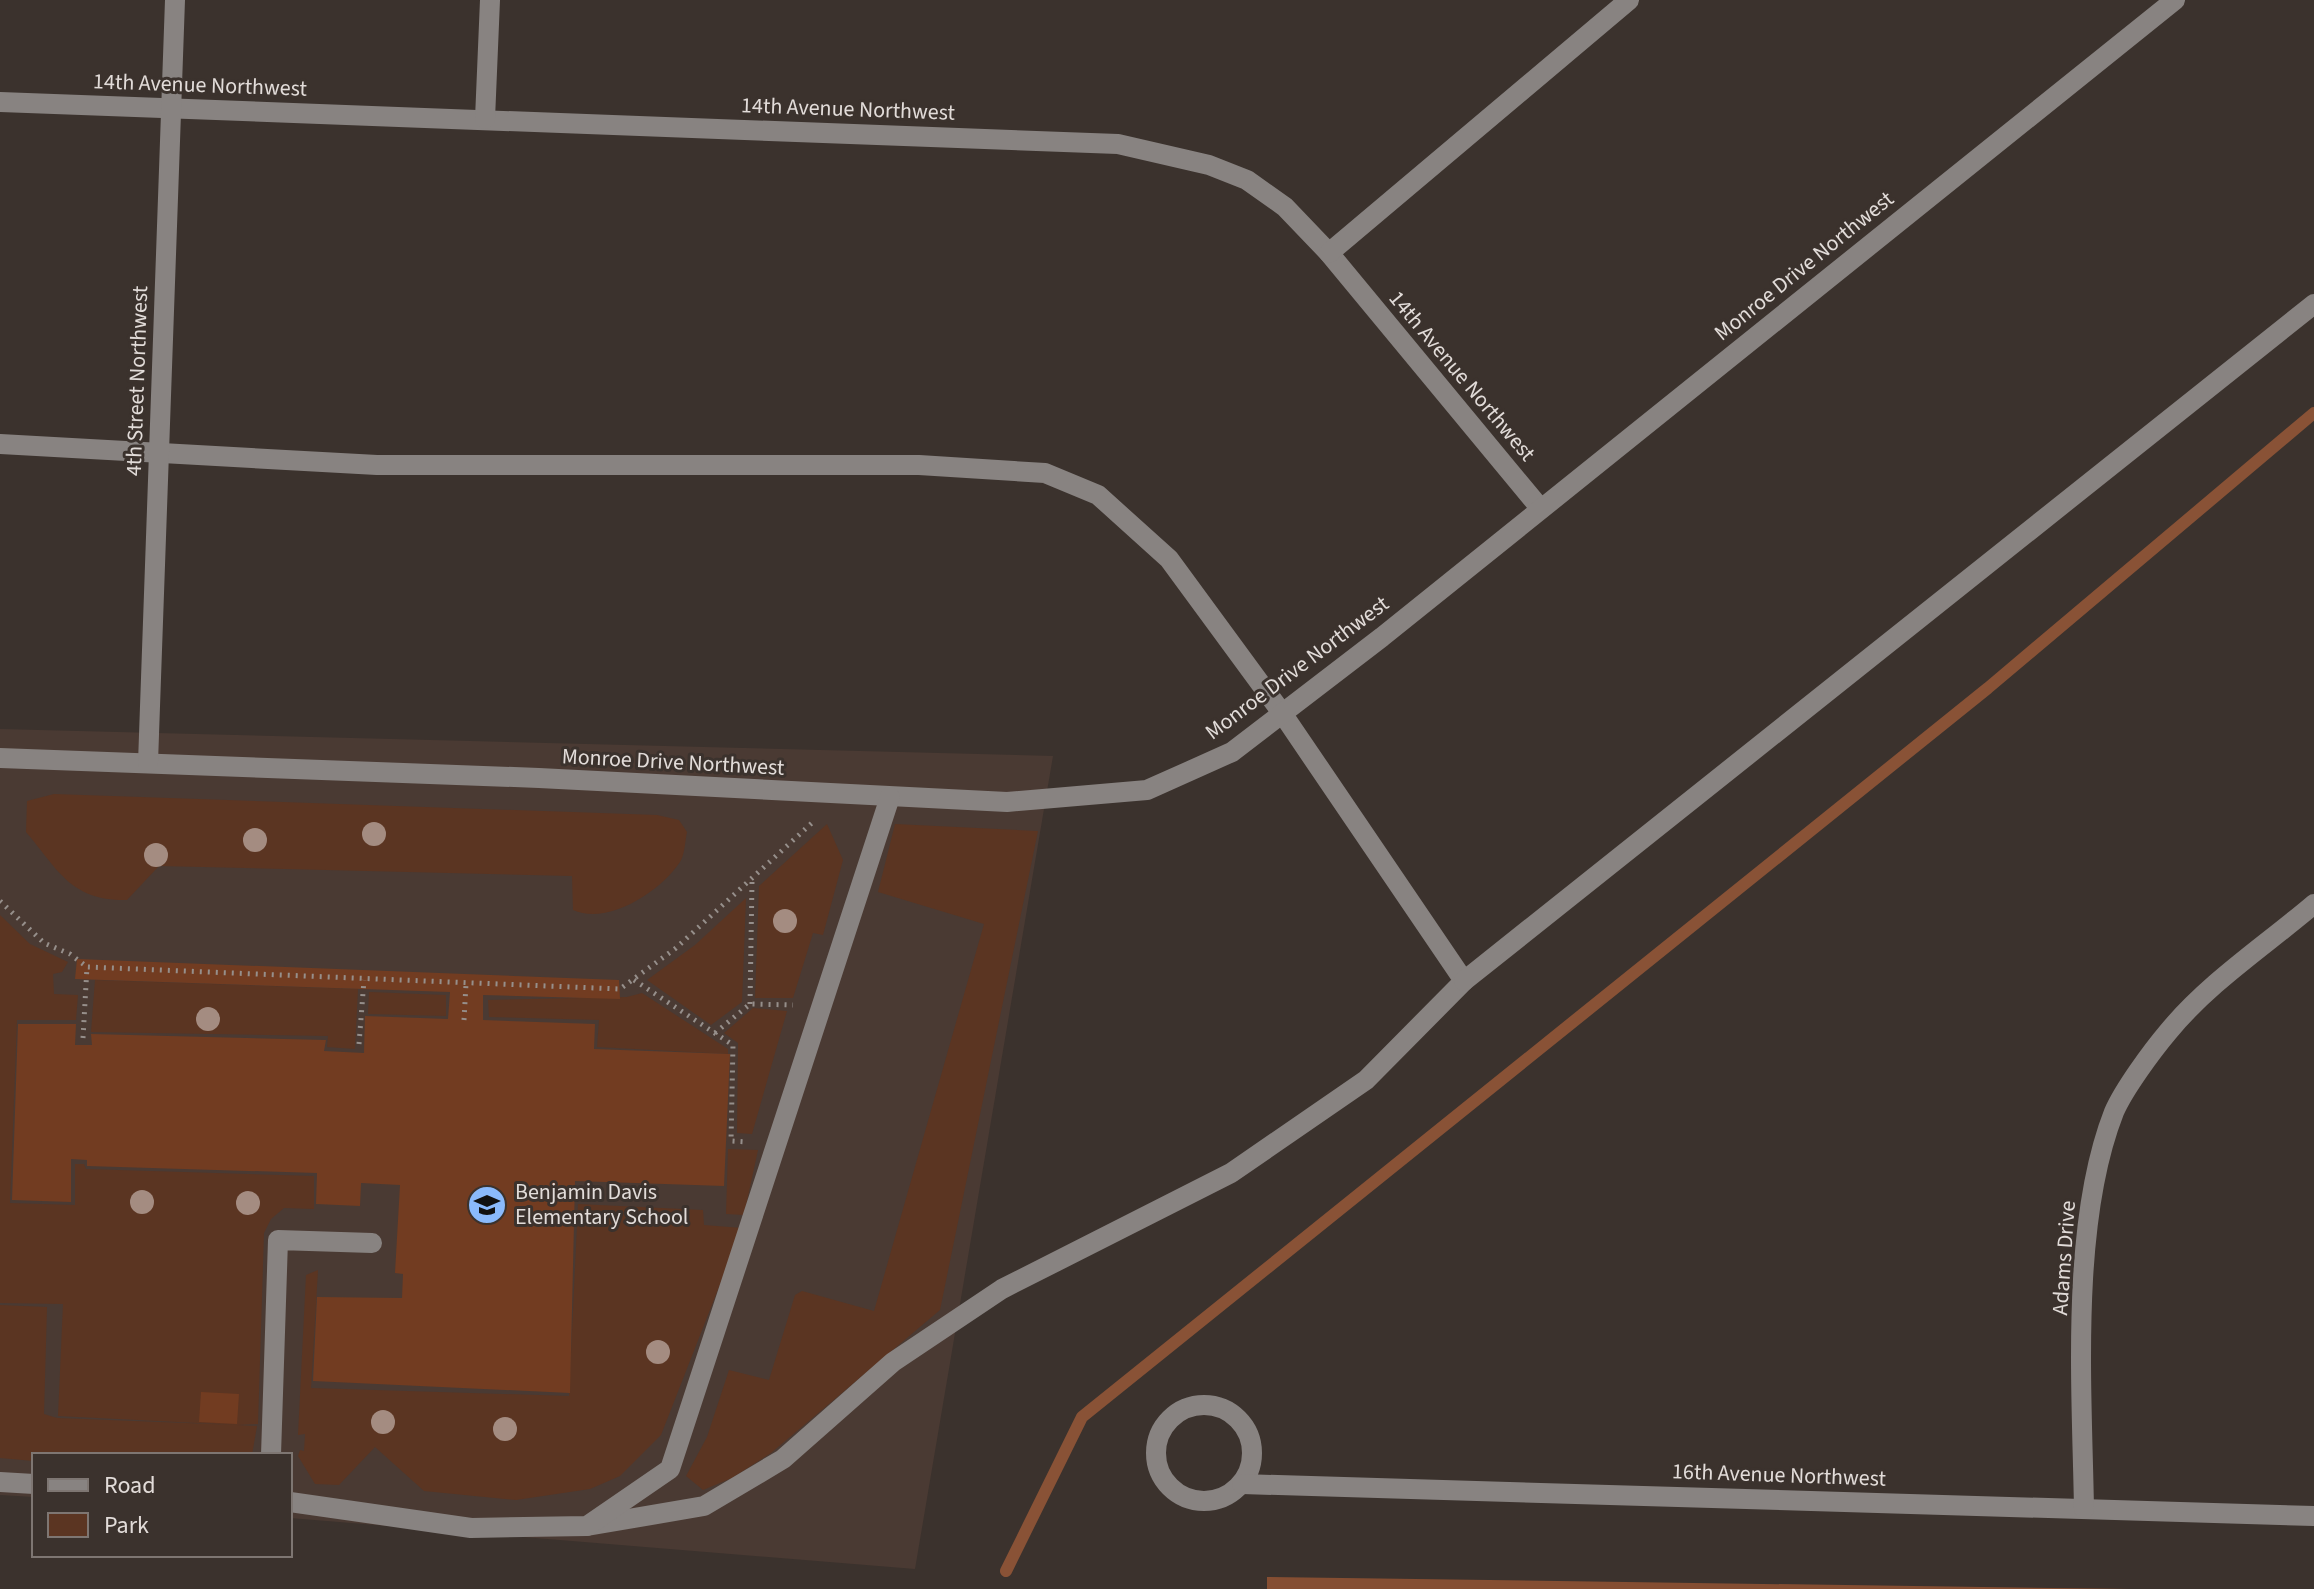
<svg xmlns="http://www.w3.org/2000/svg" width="2314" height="1589" font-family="'Source Sans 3',sans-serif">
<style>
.built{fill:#4a3a33}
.green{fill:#5b3522}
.forest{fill:#854e32}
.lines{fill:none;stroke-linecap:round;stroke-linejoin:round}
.stream{stroke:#895236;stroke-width:12}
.building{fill:#723c21}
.path{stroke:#968f8b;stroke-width:5;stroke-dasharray:2 6;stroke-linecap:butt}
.minor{stroke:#888381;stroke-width:20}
.tree{fill:#a48c81}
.labels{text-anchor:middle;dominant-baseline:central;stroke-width:6;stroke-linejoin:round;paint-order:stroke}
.street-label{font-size:22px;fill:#e2dcd9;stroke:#3b322d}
.poi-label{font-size:22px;fill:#e2dcd9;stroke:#3b322d;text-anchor:start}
</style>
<rect width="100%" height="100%" fill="#3b322d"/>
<!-- built -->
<path class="built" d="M0,729L1053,756L915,1569L290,1518V1455H34V1497L0,1495Z"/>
<!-- green -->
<g class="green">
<path d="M54,794L657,815L679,820L687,832C685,841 685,854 680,862C661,891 608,926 573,910L572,876L159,866L127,900C71,901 59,871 26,832L27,801Z"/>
<path d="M827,824L843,860L823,935L813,933L793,998H755L759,886Z"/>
<path d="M895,824L1038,831L940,1310L771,1453L732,1478L703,1490L686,1476L707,1437L729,1370L769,1380L795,1295L802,1291L874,1311L984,924L878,892Z"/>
<path d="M746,898L742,1002L711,1025L647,980L695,945Z"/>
<path d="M0,915L30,944L68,962L62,972L53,974L54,994L78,995L76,1020H17L10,1203L75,1205V1164H84L86,1169L314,1176V1209L284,1208L271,1219L264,1233L258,1424L237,1425L257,1426L252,1455H34V1461L0,1458V1305L47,1307L44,1414L57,1418L237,1425L58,1416L63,1304L0,1303Z"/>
<path d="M95,980L358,989L355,1049L327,1047L328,1036L91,1032Z"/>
<path d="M369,992L446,995V1016L368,1014Z"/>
<path d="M642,993L728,1049V1054L597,1047L599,1020L489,1017L488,1000L627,997Z"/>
<path d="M753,1008L787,1011L752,1134L737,1133L738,1043L724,1033Z"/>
<path d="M728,1149L758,1150L744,1215L726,1214Z"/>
<path d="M578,1204L703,1210L704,1225L742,1228L661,1435L620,1476L590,1489L516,1500L424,1491L375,1447L339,1485L315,1484L298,1456L300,1450L304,1451L305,1434L298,1435L306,1275L318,1270L311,1388L569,1396Z"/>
</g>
<!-- forest -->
<path class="forest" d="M1267,1577L2131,1589H1267Z"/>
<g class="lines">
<!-- stream -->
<path class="stream" d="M1006,1571L1082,1417L1988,688L2314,413"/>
</g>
<!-- building -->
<g class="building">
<path d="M77,959L619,980L620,999L483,995V1020L595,1024L594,1049L730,1054L724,1186L575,1181L570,1393L313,1381L317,1297L402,1298L403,1274L395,1273L400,1185L361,1183L360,1206L316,1204L317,1173L87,1166V1160L71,1159V1202L12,1200L18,1024H76L75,1045H92L91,1034L326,1040L324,1051L364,1053L365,1016L448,1019L450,992L75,979Z"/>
<path d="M201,1392L239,1394L237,1424L199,1422Z"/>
</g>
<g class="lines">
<!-- path -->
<g class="path">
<path d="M0,901L44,943L70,954L87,967"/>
<path d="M634,980L733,1045L731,1141L747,1142"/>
<path d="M750,1004L752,881"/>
<path d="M464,1020L466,984"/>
<path d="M715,1033L750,1004L793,1005"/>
<path d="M83,1038L87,967L620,989L676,948L814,821"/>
<path d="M359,1044L364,980"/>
</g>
<!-- minor -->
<g class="minor">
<path d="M0,102L1118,144L1209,165L1247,180L1285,207L1329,253L1540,508"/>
<path d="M485,119L490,0"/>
<path d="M1329,253L1629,0"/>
<path d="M0,444L377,465H919L1045,473L1098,495L1169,559L1282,713L1464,981L1366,1080L1231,1173L1002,1289L893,1362L783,1459L704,1506L587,1526"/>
<path d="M0,758L539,778L1007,802L1147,790L1232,752L1382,637L2175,0"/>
<path d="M148,763L175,0"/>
<path d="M1464,981L2314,304"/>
<circle cx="1204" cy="1453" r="48"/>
<path d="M271,1455L278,1240L372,1243"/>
<path d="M0,1482L34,1484"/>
<path d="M1242,1484L2314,1516"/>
<path d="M290,1502L471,1528L587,1526L670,1469L890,797"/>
<path d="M2084,1509C2082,1389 2070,1224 2114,1112C2124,1089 2152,1051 2168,1032C2208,983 2266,945 2314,904"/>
</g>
</g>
<!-- trees -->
<g class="tree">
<circle cx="374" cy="834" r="12"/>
<circle cx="255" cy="840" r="12"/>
<circle cx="156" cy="855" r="12"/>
<circle cx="785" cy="921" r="12"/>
<circle cx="208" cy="1019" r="12"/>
<circle cx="142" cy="1202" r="12"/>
<circle cx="248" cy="1203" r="12"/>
<circle cx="658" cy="1352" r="12"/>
<circle cx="383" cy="1422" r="12"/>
<circle cx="505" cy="1429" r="12"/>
</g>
<!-- icons -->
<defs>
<symbol id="school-disc" viewBox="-11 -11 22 22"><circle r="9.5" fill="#8abafc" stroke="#3b322d"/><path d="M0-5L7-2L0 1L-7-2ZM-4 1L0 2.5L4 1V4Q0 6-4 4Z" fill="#111"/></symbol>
</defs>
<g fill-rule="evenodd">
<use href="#school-disc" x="465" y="1183" width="44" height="44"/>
</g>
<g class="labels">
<!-- street labels -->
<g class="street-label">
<text transform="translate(200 85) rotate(2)">14th Avenue Northwest</text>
<text transform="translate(848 109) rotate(2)">14th Avenue Northwest</text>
<text transform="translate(1804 266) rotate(-39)">Monroe Drive Northwest</text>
<text transform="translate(1462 376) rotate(50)">14th Avenue Northwest</text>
<text transform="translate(137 381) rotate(-88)">4th Street Northwest</text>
<text transform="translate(1297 668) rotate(-37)">Monroe Drive Northwest</text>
<text transform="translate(673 762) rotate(3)">Monroe Drive Northwest</text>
<text transform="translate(2064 1258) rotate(-86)">Adams Drive</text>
<text transform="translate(1779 1475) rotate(2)">16th Avenue Northwest</text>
</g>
<!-- poi labels -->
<g class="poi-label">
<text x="515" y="1192">Benjamin Davis<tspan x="515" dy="25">Elementary School</tspan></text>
</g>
</g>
<!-- legend -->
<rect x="32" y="1453" width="260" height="104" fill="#3b322d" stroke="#7e7672" stroke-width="2"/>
<rect x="48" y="1479" width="40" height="12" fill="#888381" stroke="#7e7672" stroke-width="2"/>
<text x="104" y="1493" font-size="24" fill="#e2dcd9">Road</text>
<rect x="48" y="1513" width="40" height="24" fill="#5b3522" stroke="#7e7672" stroke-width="2"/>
<text x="104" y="1533" font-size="24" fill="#e2dcd9">Park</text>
</svg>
